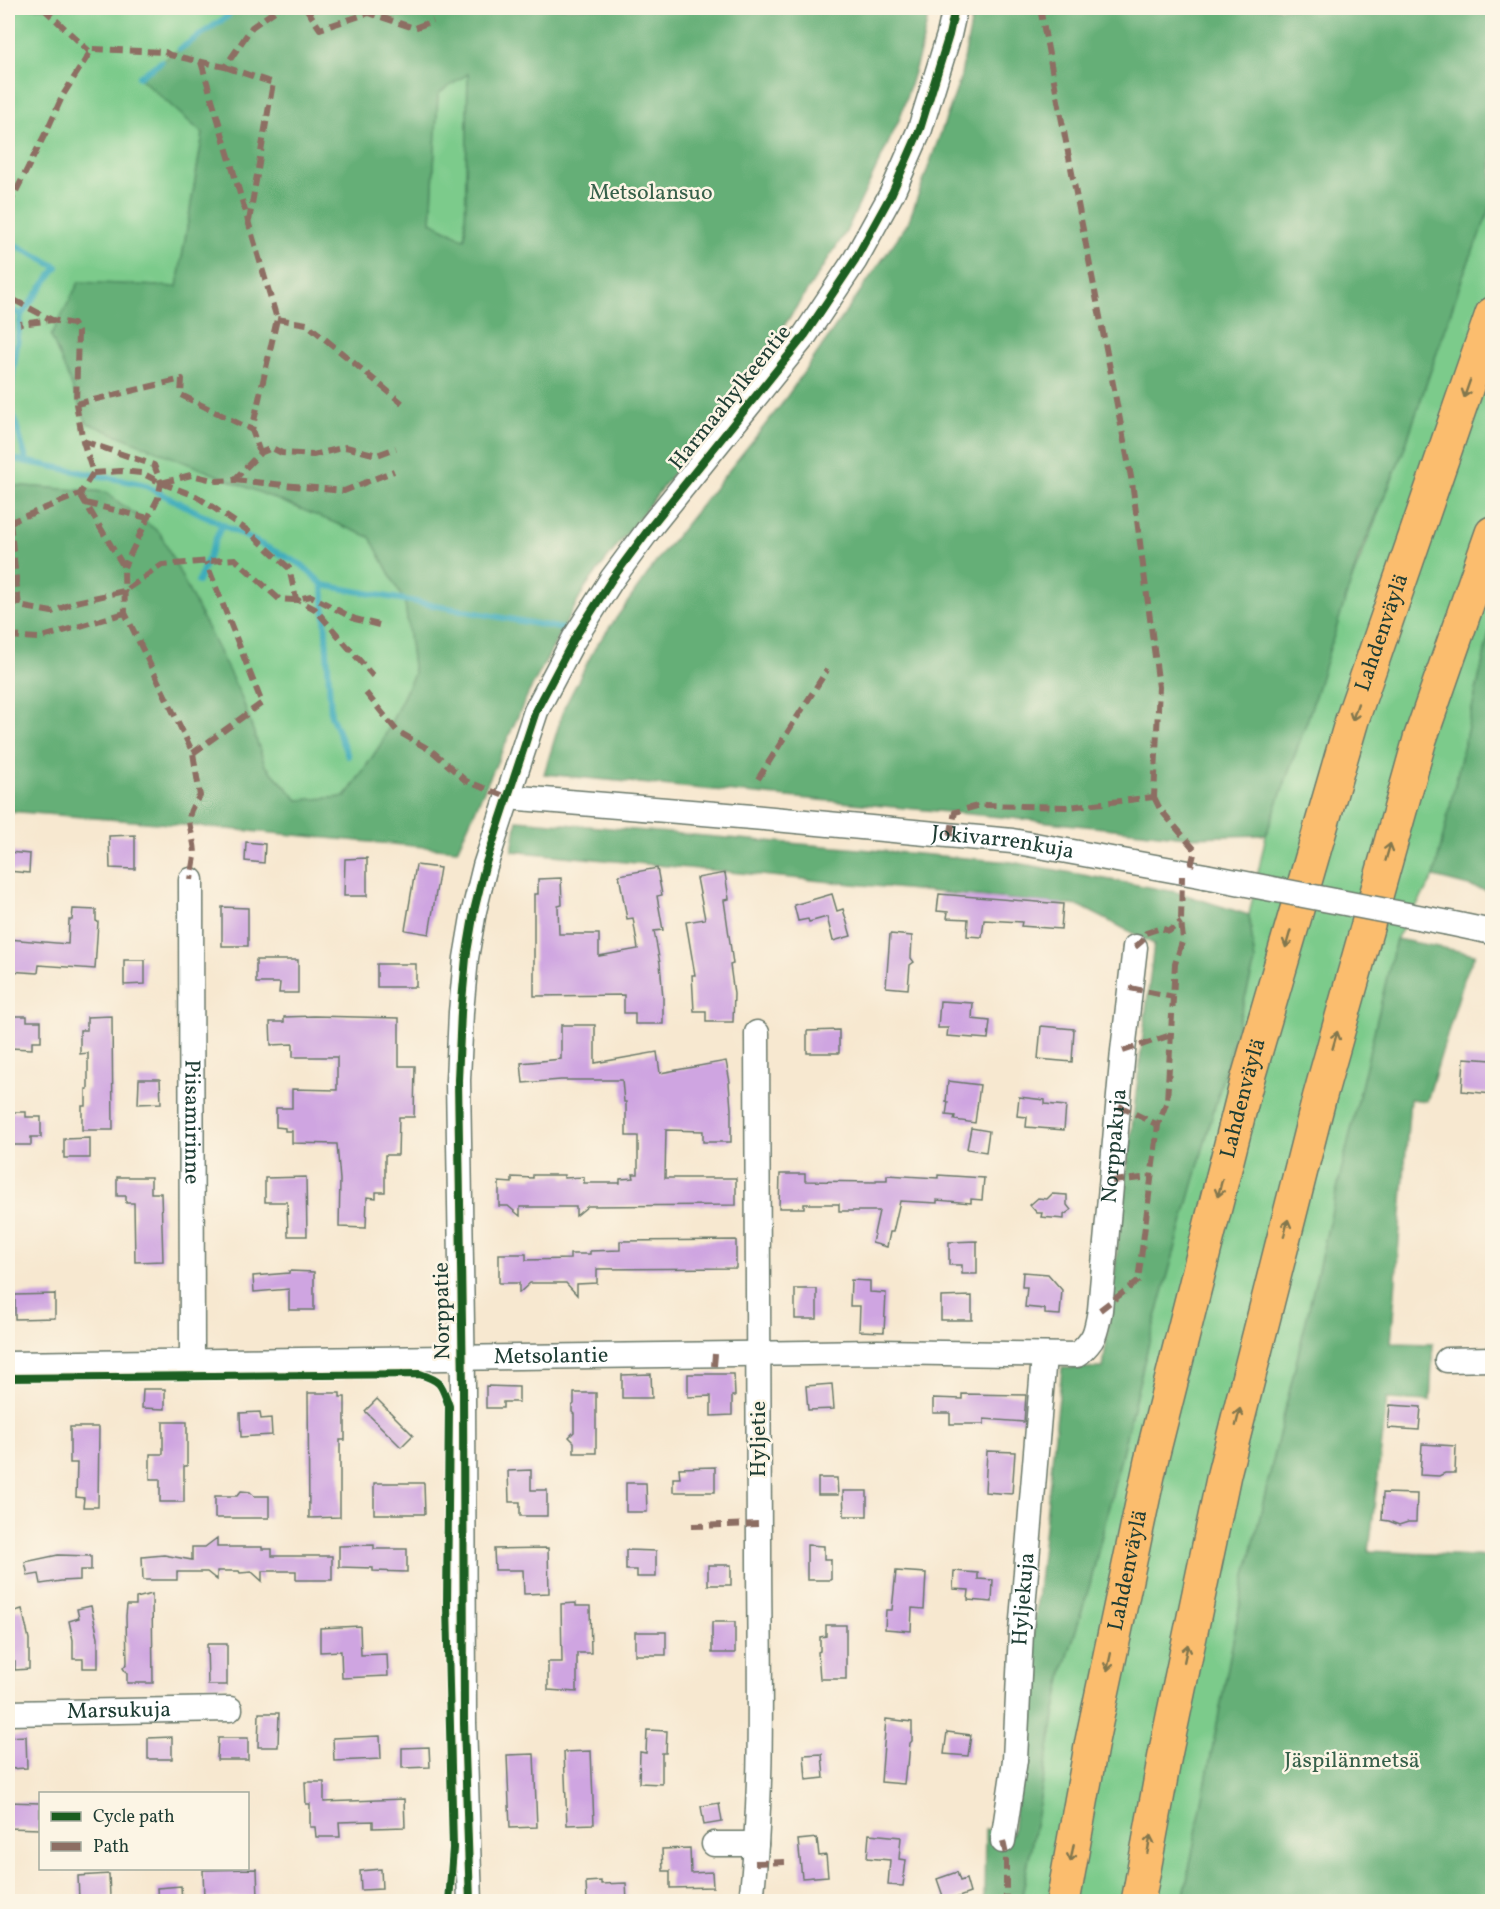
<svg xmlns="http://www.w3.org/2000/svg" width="1500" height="1909" font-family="Vollkorn,serif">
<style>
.green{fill:#7ccb8b;stroke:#4e8460;stroke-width:1.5}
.forest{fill:#65af77;stroke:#427656;stroke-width:1.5;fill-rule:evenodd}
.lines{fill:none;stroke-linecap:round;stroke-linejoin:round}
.stream{stroke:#3eacbb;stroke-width:6}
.building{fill:#cfa5e1}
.minor-casing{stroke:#6b796b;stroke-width:27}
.highway-casing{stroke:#6b796b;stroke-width:36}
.minor{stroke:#fff;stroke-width:24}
.highway{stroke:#fbbd6e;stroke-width:33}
.minor-bridge-casing{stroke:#6b796b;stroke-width:27;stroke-linecap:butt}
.minor-bridge{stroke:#fff;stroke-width:24}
.quiet{stroke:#8d6e63;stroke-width:6;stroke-dasharray:12 6;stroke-linecap:butt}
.cycleway-casing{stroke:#fcf5e5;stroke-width:11}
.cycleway{stroke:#1b5e20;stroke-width:8}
.oneway{stroke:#82774e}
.labels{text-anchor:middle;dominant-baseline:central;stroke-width:5;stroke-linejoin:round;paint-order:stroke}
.park-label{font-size:22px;fill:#36604a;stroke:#fcf5e5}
.street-label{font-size:22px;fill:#1f3d34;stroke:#fcf5e5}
</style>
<rect width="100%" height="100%" fill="#fcf5e5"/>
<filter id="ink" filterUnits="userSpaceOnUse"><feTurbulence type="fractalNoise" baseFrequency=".0167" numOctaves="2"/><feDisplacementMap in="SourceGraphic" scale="12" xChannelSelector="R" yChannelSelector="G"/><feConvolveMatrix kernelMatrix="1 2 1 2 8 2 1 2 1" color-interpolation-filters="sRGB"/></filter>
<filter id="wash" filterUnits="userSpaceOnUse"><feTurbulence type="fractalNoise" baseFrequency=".008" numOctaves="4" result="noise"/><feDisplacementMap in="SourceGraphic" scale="24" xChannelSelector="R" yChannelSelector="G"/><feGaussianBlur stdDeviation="1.35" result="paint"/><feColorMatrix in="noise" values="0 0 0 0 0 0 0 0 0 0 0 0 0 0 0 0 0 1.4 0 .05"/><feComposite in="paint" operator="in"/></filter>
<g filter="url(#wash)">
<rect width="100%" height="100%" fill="#f7e8d0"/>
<!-- green -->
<g class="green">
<path d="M8,8H229L203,134L177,287L79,282L186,462L370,537L405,603L414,674L381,744L345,797L298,800L265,765L241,696L105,492L8,485Z"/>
<path d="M468,73L465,239L431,223L438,94Z"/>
<path d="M1492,203V621L1434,877L1396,939L1244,1584L1183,1901L1021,1902L1063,1672L1090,1584L1148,1346L1255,962L1249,915L1266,835L1308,718L1347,592L1403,452L1464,273Z"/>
</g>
<!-- forest -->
<g class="forest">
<path d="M229,8H930L921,49L900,118L846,232L760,362L586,586L528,694L457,850L195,826L8,811V485L105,492L160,533L241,696L265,765L298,800L346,797L381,744L414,674L405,603L370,537L87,423L51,336L79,282L177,287L203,134L139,77L228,16ZM468,74L465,238L464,239L431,222L438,94Z"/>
<path d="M974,8H1492V204L1464,273L1403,452L1358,559L1308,718L1266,835L1187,837L1011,818L544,774L564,708L595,648L659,558L781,405L908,223L960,80Z"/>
<path d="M1492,621V892L1434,877Z"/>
<path d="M517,820L1012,862L1176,892L1249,915L1255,962L1148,1346L1090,1584L1063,1672L1021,1901H984L985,1829L1012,1834L1062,1368H1103L1154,944L1080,906L512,851Z"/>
<path d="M1396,939L1475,954L1465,976L1427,1101L1410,1099L1391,1343L1433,1344L1430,1401L1387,1399L1369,1551L1492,1557V1901H1183L1244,1584Z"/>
</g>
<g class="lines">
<!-- stream -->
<g class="stream">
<path d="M180,49L228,16L229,8"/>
<path d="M139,77L161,62"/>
<path d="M8,241L57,267L21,315L9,401L27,462"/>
<path d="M8,307L21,315"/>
<path d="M8,458L142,484L302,565L323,585L564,629"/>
<path d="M198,582L222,524"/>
<path d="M323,585L331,715L348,756"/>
</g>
</g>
<g id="blocks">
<!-- building -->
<g class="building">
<path d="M135,835V869L110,868L109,836Z"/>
<path d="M246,842L265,844L264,863L245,861Z"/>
<path d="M8,852L30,854L29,873L8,871Z"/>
<path d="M367,858V896H344L345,859Z"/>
<path d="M416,865L440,868L429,934L405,930Z"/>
<path d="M657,868L662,895L657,896L663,930L654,931L660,963L663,998V1024H635V1013H624V995L534,996V894H538V879L561,878L562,905L558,906L559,934H599V956L638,949L633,918L627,919L619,875Z"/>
<path d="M725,873L729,899L724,900L733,964L730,965L734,994L733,1022H706V1011H694L692,975H695L686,922L705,919L697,878Z"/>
<path d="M832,894L837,911L843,909L851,936L833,941L827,917L809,922L808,919L798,921L794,905Z"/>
<path d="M939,894L1063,904L1061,929L1021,926L1022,922L984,920L982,937L967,936L968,919L947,918L948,912L937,911Z"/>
<path d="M222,907L248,908V946H222Z"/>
<path d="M73,909L96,910V921L98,922L95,969L39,965L38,973L8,971V939L68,944L69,920H72Z"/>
<path d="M890,934L912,936L911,958L914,962L910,965L908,989L886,987Z"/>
<path d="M124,960H145V984L124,985Z"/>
<path d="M256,960H298V993H279L280,983H256Z"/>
<rect x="377" y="964" width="39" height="23"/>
<path d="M940,1001L973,1003L972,1019L990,1021L988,1039L947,1036L948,1028H938Z"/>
<path d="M8,1016H27V1021H41V1041H32V1049L8,1048Z"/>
<path d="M112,1016L113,1130H82V1106H86V1089H88V1053L80,1054V1030H87V1017Z"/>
<path d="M314,1016L399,1018V1066H415L414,1117H399L398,1155H385V1192H376V1198L367,1197L366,1228L339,1227L340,1180L337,1144L292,1143V1131H285V1128L276,1127V1108H292V1089L337,1090V1057H293V1044L271,1045L270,1022H284V1017Z"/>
<path d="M561,1025H595V1063L657,1052L660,1073L726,1061L730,1082L729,1083L731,1109V1142H703V1131L666,1130L665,1178H736V1205L588,1206L576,1216V1207H520V1216L508,1206H499V1182L512,1183V1177L533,1178V1175H564V1178L584,1177V1183H620V1179L634,1178L633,1174H638V1136H626V1102H624L622,1080H561L523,1083L521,1063L561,1059Z"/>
<path d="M1041,1026L1074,1029L1072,1062L1038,1059Z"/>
<path d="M839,1030V1053H807V1031Z"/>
<path d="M1464,1058L1492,1060V1094L1462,1091Z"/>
<path d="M139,1079H160L161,1103L138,1104Z"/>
<path d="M948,1081L980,1085L975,1123L954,1120L955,1116L946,1115L948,1102H946Z"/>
<path d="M1019,1097L1045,1100V1104L1066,1106L1064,1130L1026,1127L1027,1117L1017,1116Z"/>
<path d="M8,1112H26V1117H41V1137H31V1145H8Z"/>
<path d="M971,1128L989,1131L986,1152L967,1149Z"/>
<path d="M90,1138V1158H64V1139Z"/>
<path d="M780,1174H805V1181L876,1182V1180H887V1175L938,1178V1175L984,1178L982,1200L971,1199V1203L937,1200V1203L900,1201L893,1232H890L887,1247L872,1243L879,1211H839V1204H804V1208H779Z"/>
<path d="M117,1177H151V1193H161L163,1261L135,1262L134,1203H126V1196H117Z"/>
<path d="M306,1177L307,1236H288L287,1202H265V1178Z"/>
<path d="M1052,1194L1067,1195V1205L1071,1210L1064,1215V1219L1041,1217L1042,1213H1037L1030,1205L1038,1198L1047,1199Z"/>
<path d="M736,1240V1268L597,1269V1283L577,1284V1295L566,1283H530L519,1293V1283H499V1254H526V1260L570,1259V1254H590V1251L620,1250V1241Z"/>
<path d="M977,1241V1274H962V1265H949V1242Z"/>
<path d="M289,1271L314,1272V1310H289V1289L254,1292L253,1276L289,1273Z"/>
<path d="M1023,1272L1048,1274L1062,1290L1060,1315L1045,1314V1309L1025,1307L1027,1287H1022Z"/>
<path d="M851,1280L870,1281V1292L886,1293L884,1332L859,1331L860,1306H850Z"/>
<rect x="795" y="1289" width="22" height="30"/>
<path d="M55,1294V1318L15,1319V1295Z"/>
<path d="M972,1296V1320H941V1297Z"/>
<path d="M651,1374L652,1398H622V1375Z"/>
<path d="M688,1374H734L735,1396H732V1415L711,1416V1396L688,1397Z"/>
<path d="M832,1384L834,1409L808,1410L806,1386Z"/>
<path d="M486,1386L519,1387V1402H503V1408H486Z"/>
<path d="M143,1389H165V1409L142,1408Z"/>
<path d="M308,1393H340V1397H345V1440H340V1517L309,1518Z"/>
<path d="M574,1393H596V1453H574V1442L569,1437L574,1432V1414L572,1412V1406L574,1404Z"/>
<path d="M962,1394L1026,1395L1024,1422L984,1419V1424H950V1413H933V1398L962,1399Z"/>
<path d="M377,1399L413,1435L401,1447L365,1411Z"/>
<path d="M1390,1405L1421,1407L1419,1430L1388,1428Z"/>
<path d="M260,1412L261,1419L271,1418L272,1435L241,1437L240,1413Z"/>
<path d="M163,1422H187V1466H184V1502H160V1479H150V1454H163Z"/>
<path d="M70,1427H99L98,1507H83L84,1498L76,1497L77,1463H70Z"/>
<path d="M1422,1444L1456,1446L1455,1473H1445L1439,1476L1420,1475Z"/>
<path d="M987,1451L1015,1452L1012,1494L985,1492Z"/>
<path d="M715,1467V1492H673V1478H680L679,1468Z"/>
<path d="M531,1470V1490H547V1516H520V1502H509L508,1471Z"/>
<path d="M818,1478H837L838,1495H818Z"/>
<path d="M374,1483H424L425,1514H374Z"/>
<path d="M626,1483H646L647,1512H626Z"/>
<path d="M241,1491L250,1492L254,1496H269V1518H215V1496H237Z"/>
<path d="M843,1491H867V1516H844Z"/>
<path d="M1383,1493L1417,1494L1416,1522H1408L1399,1525L1389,1521L1382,1520Z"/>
<path d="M217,1538V1547H262V1549H272V1556H332V1580H296V1571H262V1581L252,1572L240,1573L239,1571H217V1580L207,1572H177V1580H143L142,1557L164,1555L192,1560V1547H205Z"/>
<path d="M374,1545V1549H407V1572L373,1571V1568L339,1567V1546Z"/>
<path d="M807,1545L824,1546V1559H831V1580H807Z"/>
<path d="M548,1548L549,1593L524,1594L523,1570H495L494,1549Z"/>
<path d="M626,1550L656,1551V1577H637V1570H626Z"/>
<path d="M58,1555L91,1556V1570H80V1580L61,1581L41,1584L39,1574L28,1576L25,1562Z"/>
<rect x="708" y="1565" width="23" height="20"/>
<path d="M896,1571L926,1573L924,1609L912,1608L911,1631L885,1629L886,1610H892Z"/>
<path d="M954,1571L978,1573V1579L993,1580L992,1602L968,1600L969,1590L953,1589Z"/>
<path d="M152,1594L153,1683H127V1674L123,1668L127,1663L126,1616L127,1605H136V1598Z"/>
<path d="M576,1603V1606H590L591,1653H577V1692L548,1690V1662H562L561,1604Z"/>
<path d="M91,1606L98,1637V1668H83V1659H73V1640L69,1621L79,1618L77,1609Z"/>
<path d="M22,1609L29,1639V1669L15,1670V1661H8V1613Z"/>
<rect x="712" y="1622" width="23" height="31"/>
<path d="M826,1625H846V1679H820L818,1652L820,1651V1637L826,1636Z"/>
<path d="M360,1626L361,1655L387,1654L388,1676L342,1678L341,1651L320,1652V1628Z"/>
<rect x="635" y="1632" width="31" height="23"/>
<path d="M207,1644H227V1685H208Z"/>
<path d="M259,1713H279L278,1747H258Z"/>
<path d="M886,1719L912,1722V1741L910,1743L908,1766H906L904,1784L881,1782Z"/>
<path d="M647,1730L667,1731L666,1753H662V1784L639,1783L640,1752L646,1753Z"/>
<path d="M947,1732L971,1735L968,1756L944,1754Z"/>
<path d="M26,1736L27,1768L8,1769V1737Z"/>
<path d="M380,1736L381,1759L334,1761L333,1738Z"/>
<path d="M172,1737V1759H148V1738Z"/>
<path d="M218,1738H248V1760H217Z"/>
<path d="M429,1747L430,1767L402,1768V1748Z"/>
<path d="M591,1751L594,1824L567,1825L564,1752Z"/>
<path d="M534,1754L537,1827L510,1828L507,1755Z"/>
<path d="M822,1754L824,1778L806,1780L804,1755Z"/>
<path d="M305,1782H324V1802L404,1799L405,1827L373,1828V1821L339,1822L340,1837H316L315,1827H310V1804H306Z"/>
<path d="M8,1802L40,1803V1829L8,1828Z"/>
<path d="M719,1803L722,1822L704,1825L701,1806Z"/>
<path d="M869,1834L901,1837L899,1859L906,1860L903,1886L888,1885L890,1860L867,1858Z"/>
<path d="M817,1838L819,1856L826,1855L828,1876L802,1878L798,1840Z"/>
<path d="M690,1848L691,1873L712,1872L713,1887L670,1888V1871H663L662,1849Z"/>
<path d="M257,1869L258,1897L204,1898L203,1870Z"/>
<path d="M381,1869L382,1889L361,1890L360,1871Z"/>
<path d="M957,1872L960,1881L966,1879L970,1893L945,1902L937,1879Z"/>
<path d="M109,1874L110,1897L79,1899L78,1876Z"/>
<path d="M601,1881V1884L626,1883L627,1902H587L586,1882Z"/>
<path d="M181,1886L182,1902H158L157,1888Z"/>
</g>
</g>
</g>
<g filter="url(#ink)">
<use href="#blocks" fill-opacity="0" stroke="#6b796b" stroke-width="1.5"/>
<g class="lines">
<defs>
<g id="minor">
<path id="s1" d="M507,797L752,817L1012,841L1205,876"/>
<path id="s2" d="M191,880L192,1362"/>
<path d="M1449,923L1492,932"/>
<path d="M1447,1360L1492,1359"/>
<path id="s3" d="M8,1364L878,1352L1077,1355C1095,1340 1096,1333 1100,1310L1123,1051L1135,947"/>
<path id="s4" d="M8,1713L230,1709"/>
<path id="s5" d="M1003,1841L1015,1760L1021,1632L1044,1356"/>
<path d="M714,1844H756"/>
<path d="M470,1902L464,1723L463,1386L458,1080L461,1012L466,958L474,911L485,866L536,711L574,639L612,579L652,525L805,335L855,260L892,193L920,129L949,35L955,8"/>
<path d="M751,1902C764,1784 759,1667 759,1549C758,1377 758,1205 757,1033"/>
</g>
<g id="highway">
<path id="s6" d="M1063,1902L1092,1741L1151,1461L1247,1081L1352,720L1492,314"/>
<path d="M1138,1902L1165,1755L1224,1474L1319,1099L1420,739L1492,533"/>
</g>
</defs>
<!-- minor casing -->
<use href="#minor" class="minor-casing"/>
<!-- highway casing -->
<use href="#highway" class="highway-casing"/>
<!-- minor -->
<use href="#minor" class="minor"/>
<!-- highway -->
<use href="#highway" class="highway"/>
<defs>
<path id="minor-bridge" d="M1205,876L1449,923"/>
</defs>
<!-- minor-bridge casing -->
<use href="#minor-bridge" class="minor-bridge-casing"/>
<!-- minor-bridge -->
<use href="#minor-bridge" class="minor-bridge"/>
<!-- quiet -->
<g class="quiet">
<path d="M43,8L89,51"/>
<path d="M306,8L320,29L369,13L414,28L433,21"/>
<path d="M1040,8L1132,482L1159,687L1154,797"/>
<path d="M201,62L277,319L252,430L260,453"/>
<path d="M225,67L273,83L249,221"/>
<path d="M8,207L47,130L63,95L92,49L165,52L170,55L225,67L252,27L279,8"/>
<path d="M8,229L12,299L52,320"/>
<path d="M277,319L307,324L402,403"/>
<path d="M76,404L182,379L181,395L252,430"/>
<path d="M83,441L154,465L161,483L158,498L124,567"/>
<path d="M93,473L121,471L142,473L161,483L191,475L217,481L234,480L260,453L272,448L282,453L313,455L346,447L377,455L396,448"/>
<path d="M234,480L344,491L394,471"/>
<path d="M161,483L196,496L247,530L289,568L296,599L315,609L373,676"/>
<path d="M80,494L124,567L125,613L193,753L200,796C179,820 195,829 195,856C194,864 192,872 191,880"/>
<path d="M85,503L148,518"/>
<path d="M10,522L19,606L52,612L76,602L124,591L162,565L235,559L279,599L294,600L311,596L355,619L379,625"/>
<path d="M8,523L80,494L93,473L83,441L76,404L78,332L73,324L52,320L20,324"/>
<path d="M8,636L39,638L125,613"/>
<path d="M366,693L397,731L432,751L466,781L507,797"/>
<path d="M193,753L262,703L206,562"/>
<path d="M758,779L827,670"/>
<path d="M1154,797L1160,809L1195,850L1191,866"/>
<path d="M950,836L955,812L981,805L1069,807L1154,797"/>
<path d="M1135,947L1142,941L1146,933L1161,928L1169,931L1181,922"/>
<path d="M1130,988L1174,997"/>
<path d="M1123,1051L1171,1035"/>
<path d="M1119,1106L1158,1125"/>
<path d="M1112,1181L1152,1177"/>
<path d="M1100,1310L1138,1281L1158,1125L1167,1101L1175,964L1183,939L1181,922L1182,876"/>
<path d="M714,1366L715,1354"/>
<path d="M692,1526L759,1524"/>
<path d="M1003,1841L1006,1855V1902"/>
<path d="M755,1863L787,1862"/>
</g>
<defs>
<g id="cycleway">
<path d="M8,1378L420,1374C443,1382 441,1384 449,1406L447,1605L453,1848L449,1902"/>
<path d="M470,1902L464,1723L463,1386L458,1080L461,1012L466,958L474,911L485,866L536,711L574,639L612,579L652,525L805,335L855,260L892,193L920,129L949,35L955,8"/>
</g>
</defs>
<!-- cycleway casing -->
<use href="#cycleway" class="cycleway-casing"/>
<!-- cycleway -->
<use href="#cycleway" class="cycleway"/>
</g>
<!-- one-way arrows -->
<defs><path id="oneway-shaft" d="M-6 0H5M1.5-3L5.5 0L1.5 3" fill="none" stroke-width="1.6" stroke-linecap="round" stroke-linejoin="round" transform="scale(1.5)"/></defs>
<g class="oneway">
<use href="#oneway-shaft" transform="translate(1467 389) rotate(109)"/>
<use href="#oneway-shaft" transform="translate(1355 712) rotate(109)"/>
<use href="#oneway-shaft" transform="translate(1388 852) rotate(-74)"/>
<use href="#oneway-shaft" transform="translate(1288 939) rotate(106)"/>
<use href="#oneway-shaft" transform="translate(1335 1040) rotate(-74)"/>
<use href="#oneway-shaft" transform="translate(1220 1188) rotate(104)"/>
<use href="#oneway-shaft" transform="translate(1286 1228) rotate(-76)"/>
<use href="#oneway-shaft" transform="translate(1238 1417) rotate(-76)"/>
<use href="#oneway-shaft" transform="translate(1186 1653) rotate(-78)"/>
<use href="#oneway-shaft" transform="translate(1109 1662) rotate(102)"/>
<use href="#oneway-shaft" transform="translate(1149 1844) rotate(-80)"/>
<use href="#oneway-shaft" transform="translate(1072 1853) rotate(101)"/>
</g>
</g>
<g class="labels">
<!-- park labels -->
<g class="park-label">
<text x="651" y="193">Metsolansuo</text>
<text x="1352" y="1761">Jäspilänmetsä</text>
</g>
<!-- street labels -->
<g class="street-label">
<text transform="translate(731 398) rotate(-51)">Harmaahylkeentie</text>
<text stroke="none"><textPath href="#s6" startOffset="1310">Lahdenväylä</textPath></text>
<text stroke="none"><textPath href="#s1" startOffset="498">Jokivarrenkuja</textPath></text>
<text stroke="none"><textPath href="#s6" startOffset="824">Lahdenväylä</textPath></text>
<text stroke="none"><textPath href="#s2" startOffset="242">Piisamirinne</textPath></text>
<text stroke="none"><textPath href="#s3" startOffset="1286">Norppakuja</textPath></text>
<text transform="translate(443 1311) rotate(-91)">Norppatie</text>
<text stroke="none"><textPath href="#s3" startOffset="543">Metsolantie</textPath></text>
<text transform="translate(759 1439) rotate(-90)">Hyljetie</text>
<text stroke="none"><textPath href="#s6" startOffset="338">Lahdenväylä</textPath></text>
<text stroke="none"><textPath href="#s5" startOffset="243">Hyljekuja</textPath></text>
<text stroke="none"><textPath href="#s4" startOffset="111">Marsukuja</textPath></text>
</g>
</g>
<!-- margin -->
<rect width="1500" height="1909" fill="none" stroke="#fcf5e5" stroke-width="30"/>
<!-- legend -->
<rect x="39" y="1792" width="210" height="78" fill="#fcf5e5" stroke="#a4ab9e" stroke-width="1.5"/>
<rect x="51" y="1812" width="30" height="9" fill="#1b5e20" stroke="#a4ab9e" stroke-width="1.5"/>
<text x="93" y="1822" font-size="18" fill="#1f3d34">Cycle path</text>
<rect x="51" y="1842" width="30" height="9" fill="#8d6e63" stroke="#a4ab9e" stroke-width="1.5"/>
<text x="93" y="1852" font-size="18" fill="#1f3d34">Path</text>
</svg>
